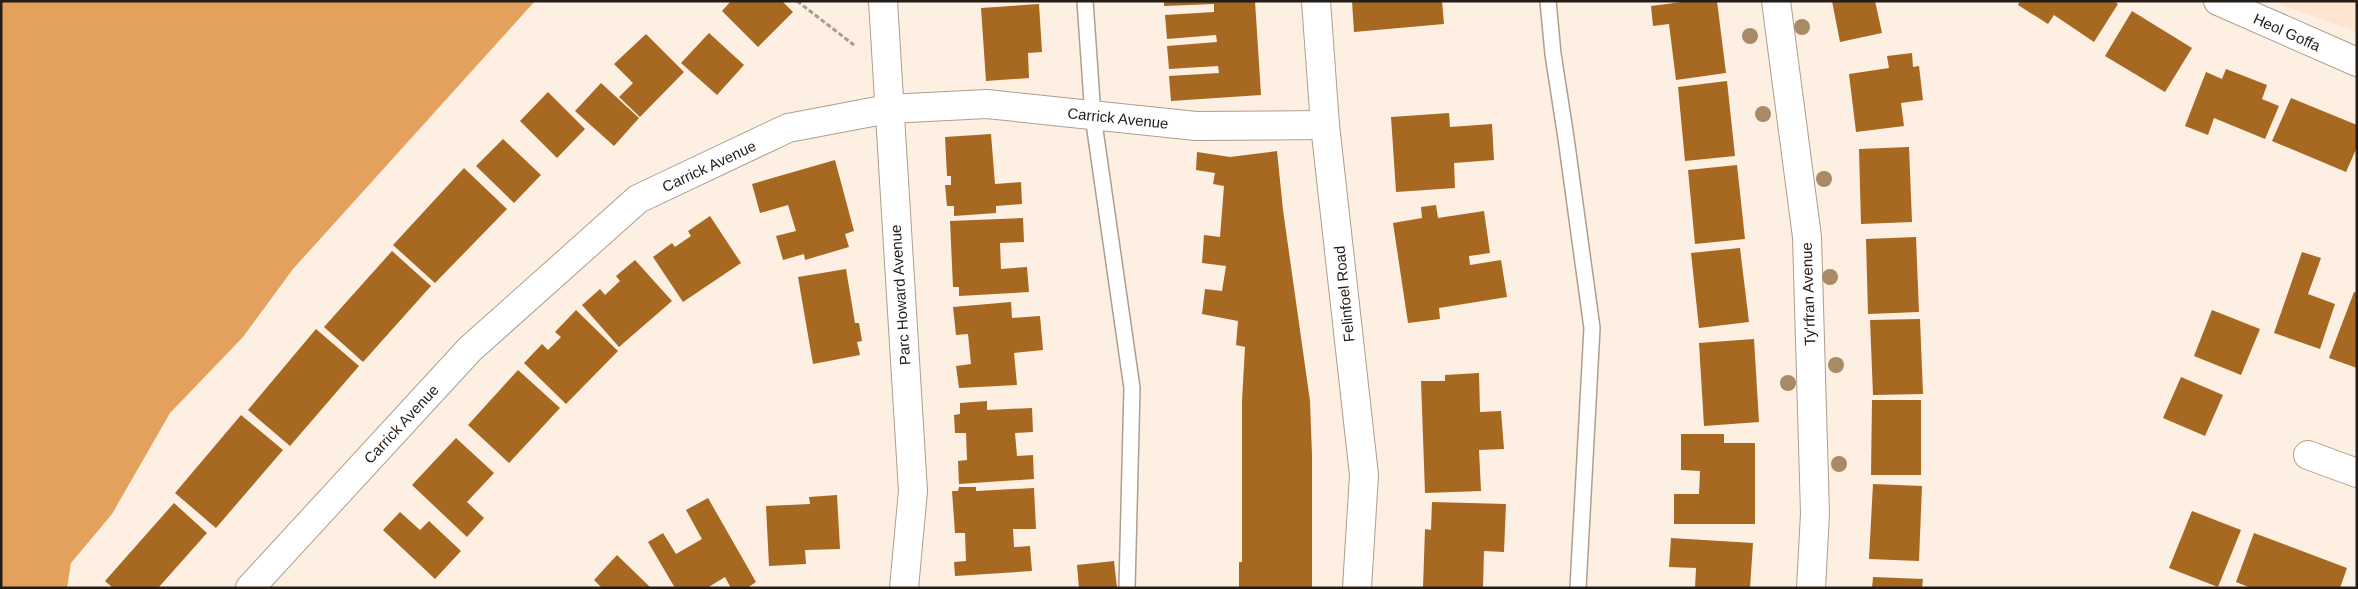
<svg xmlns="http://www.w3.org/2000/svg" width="2358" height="589" font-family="Arial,sans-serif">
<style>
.built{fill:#fde5d0}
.forest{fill:#e4a15e}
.building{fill:#a76821}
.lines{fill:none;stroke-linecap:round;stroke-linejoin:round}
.service-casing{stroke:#ae9e8f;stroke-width:18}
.minor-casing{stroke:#ae9e8f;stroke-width:30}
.tertiary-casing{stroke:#ae9e8f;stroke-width:30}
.primary-casing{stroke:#ae9e8f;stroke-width:30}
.path{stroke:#a89c93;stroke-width:3;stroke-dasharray:5 2.5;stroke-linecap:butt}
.service{stroke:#fff;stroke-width:15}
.minor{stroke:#fff;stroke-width:28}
.tertiary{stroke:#fff;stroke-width:28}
.primary{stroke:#fff;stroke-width:28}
.tree{fill:#a88a66}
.labels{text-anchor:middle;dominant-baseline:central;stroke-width:4.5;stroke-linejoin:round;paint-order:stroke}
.street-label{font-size:15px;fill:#231c17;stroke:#fefefe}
</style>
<rect width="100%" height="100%" fill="#fdefe2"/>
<!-- built -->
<path class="built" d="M2271,1H2357V32Z"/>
<!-- forest -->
<path class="forest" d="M1,1H535L293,269L243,337L170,413L112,514L71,563L67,588H1Z"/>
<!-- building -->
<g class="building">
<path d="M731,1H782L793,12L758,47L722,11Z"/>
<path d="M1164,1H1255L1261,95L1171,101L1169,76L1219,73L1218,66L1169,69L1167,46L1217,42L1216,35L1167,39L1165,15L1214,12V4L1164,6Z"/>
<path d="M1352,1H1442L1444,24L1354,32Z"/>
<path d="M1690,1H1717L1726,73L1676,80L1669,24L1653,26L1651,6Z"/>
<path d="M1832,1H1875L1882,33L1840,42Z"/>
<path d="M2020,1H2114L2118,4L2094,42L2054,15L2048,24L2018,5Z"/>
<path d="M1039,4L1042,52L1028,53L1029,78L986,81L981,8Z"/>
<path d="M2132,11L2192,48L2165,92L2105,56Z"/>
<path d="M709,33L744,65L717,95L681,63Z"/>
<path d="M646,34L684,72L640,117L619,97L633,83L614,64Z"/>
<path d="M1912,53L1913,67L1919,66L1923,100L1901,103L1904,126L1856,132L1849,74L1889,68L1887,56Z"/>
<path d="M2226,69L2267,85L2262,99L2279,106L2265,139L2214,118L2208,135L2185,126L2206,72L2222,79Z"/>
<path d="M1727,81L1735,156L1685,161L1678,87Z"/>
<path d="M601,83L639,118L614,146L575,111Z"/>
<path d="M548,92L585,129L557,158L520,121Z"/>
<path d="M2291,98L2357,125V147L2346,172L2272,141Z"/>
<path d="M1449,113L1450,127L1492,124L1494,160L1454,163L1455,188L1396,192L1391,117Z"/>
<path d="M991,134L995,184L1021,182L1022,204L996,206V213L954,216V206H947L945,185H951V176H947L945,137Z"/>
<path d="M503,139L541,175L514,203L476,166Z"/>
<path d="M1909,147L1912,222L1861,224L1859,149Z"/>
<path d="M1277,151L1283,210L1310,401L1312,455V588H1239V562H1242V401L1245,347L1236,345L1238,321L1202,314L1205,289L1222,291L1226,266L1202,263L1204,235L1220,237L1224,186L1213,184L1215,173L1196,170L1197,152L1230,157Z"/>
<path d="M835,160L854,231L845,234L849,247L805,260L804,254L783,260L776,236L796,231L788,205L760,213L752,184Z"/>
<path d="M1737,165L1745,239L1695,244L1688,170Z"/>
<path d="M464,168L507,209L435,283L393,245Z"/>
<path d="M1436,205L1438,218L1484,211L1490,253L1469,256L1470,265L1501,260L1507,297L1439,308L1440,319L1408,323L1393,223L1422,218L1421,207Z"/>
<path d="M710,216L741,263L683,302L653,257L672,243L675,247L691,236L688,231Z"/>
<path d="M1023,218L1024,242L1000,243L1001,269L1027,267L1029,292L959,296V287H953L950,221Z"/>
<path d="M1916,237L1919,312L1868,314L1866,239Z"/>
<path d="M1740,248L1749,322L1699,328L1691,253Z"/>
<path d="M392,251L431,286L363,362L324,327Z"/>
<path d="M2302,252L2321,258L2308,294L2335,304L2320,349L2274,333Z"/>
<path d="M635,260L672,301L619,347L582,305L600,289L605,295L620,281L616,276Z"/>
<path d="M846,269L855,323H859L862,341L857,342L860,355L813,364L798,277Z"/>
<path d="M2354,292L2357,293V368L2329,358Z"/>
<path d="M1011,302L1012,318L1040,316L1043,350L1014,353L1017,385L959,388L956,366L971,364L968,334L956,335L953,307Z"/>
<path d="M576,310L618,351L566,404L524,363L542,344L548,350L561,337L555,332Z"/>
<path d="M2212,310L2260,329L2241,375L2194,356Z"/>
<path d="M1920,319L1923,394L1873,395L1870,320Z"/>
<path d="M316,329L359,366L290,446L248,410Z"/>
<path d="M1754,339L1759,422L1704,426L1699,343Z"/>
<path d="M518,370L560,408L509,463L468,425Z"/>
<path d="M1479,373L1480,412L1501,411L1504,449L1479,450L1481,491L1425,493L1421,381H1445V375Z"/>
<path d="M2181,377L2223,395L2205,436L2163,418Z"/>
<path d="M1872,400H1921V475H1871Z"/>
<path d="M987,401V410L1032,408L1033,432L1015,433L1017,456L1033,455L1034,479L959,484L958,461L967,460L966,433H955L954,415L960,414V403Z"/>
<path d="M241,415L283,450L216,528L175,493Z"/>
<path d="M1681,434H1724V443H1755V524H1674V494H1699L1700,471L1681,470Z"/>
<path d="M456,438L494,473L467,502L484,518L467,537L412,485Z"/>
<path d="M1873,484L1922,486L1919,561L1869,559Z"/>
<path d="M959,487H976V491L1034,488L1036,529H1013L1014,547L1030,546L1032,571L955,576L954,562L966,561L965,533H955L952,491H958Z"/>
<path d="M837,495L840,549L805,550L806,564L769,566L766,506L810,504L809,497Z"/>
<path d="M708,498L756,582L747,588H731L725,577L707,588H675L648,542L663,533L676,554L702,539L686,510Z"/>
<path d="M1432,502L1506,504L1504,552L1484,551L1483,588H1423L1425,529L1431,530Z"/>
<path d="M174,503L207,533L158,588H113L105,581Z"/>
<path d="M2192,511L2241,530L2218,587L2169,568Z"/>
<path d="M400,512L420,530L429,521L461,551L435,579L383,530Z"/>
<path d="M2254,533L2347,568L2340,588H2251L2236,582Z"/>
<path d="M1671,538L1753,543L1750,588H1695L1696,568L1669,567Z"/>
<path d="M617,555L651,588H602L594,580Z"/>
<path d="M1114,561L1117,588H1079L1077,565Z"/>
<path d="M1873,577L1923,579L1922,588H1872Z"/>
</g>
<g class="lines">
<defs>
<g id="service">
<path d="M1085,1L1093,116L1132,388L1127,588"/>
<path d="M1548,1L1553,54L1566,138L1592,328L1578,588"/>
</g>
<g id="minor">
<path d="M883,1L913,491L904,588"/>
<path d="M1776,1L1807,237L1815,514L1811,588"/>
<path d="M2308,455L2357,473"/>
<path d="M250,588L470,349L638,199L788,128L888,109L987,104L1196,126L1325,125"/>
</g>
<path id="tertiary" d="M2218,1L2357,62"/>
<path id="primary" d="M1316,1L1325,125L1364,475L1357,588"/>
</defs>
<!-- service casing -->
<use href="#service" class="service-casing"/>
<!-- minor casing -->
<use href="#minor" class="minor-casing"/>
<!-- tertiary casing -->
<use href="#tertiary" class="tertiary-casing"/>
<!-- primary casing -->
<use href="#primary" class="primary-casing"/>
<!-- path -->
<path class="path" d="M797,1L854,45"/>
<!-- service -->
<use href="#service" class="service"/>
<!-- minor -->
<use href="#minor" class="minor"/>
<!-- tertiary -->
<use href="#tertiary" class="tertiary"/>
<!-- primary -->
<use href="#primary" class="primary"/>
</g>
<!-- trees -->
<g class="tree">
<circle cx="1802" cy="27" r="8"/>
<circle cx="1750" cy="36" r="8"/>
<circle cx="1763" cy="114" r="8"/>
<circle cx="1824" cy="179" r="8"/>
<circle cx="1830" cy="277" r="8"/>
<circle cx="1836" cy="365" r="8"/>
<circle cx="1788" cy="383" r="8"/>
<circle cx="1839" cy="464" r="8"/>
</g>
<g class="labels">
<!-- street labels -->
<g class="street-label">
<text transform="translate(2287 32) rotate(24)">Heol Goffa</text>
<text transform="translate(1118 118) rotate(6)">Carrick Avenue</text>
<text transform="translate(709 166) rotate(-25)">Carrick Avenue</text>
<text transform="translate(1344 294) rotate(-96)">Felinfoel Road</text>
<text transform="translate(1808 294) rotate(-92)">Ty'rfran Avenue</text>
<text transform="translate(900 295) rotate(-94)">Parc Howard Avenue</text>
<text transform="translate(401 424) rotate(-47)">Carrick Avenue</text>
</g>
</g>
<!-- border -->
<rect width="2358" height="589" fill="none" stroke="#231c17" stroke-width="5"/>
</svg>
